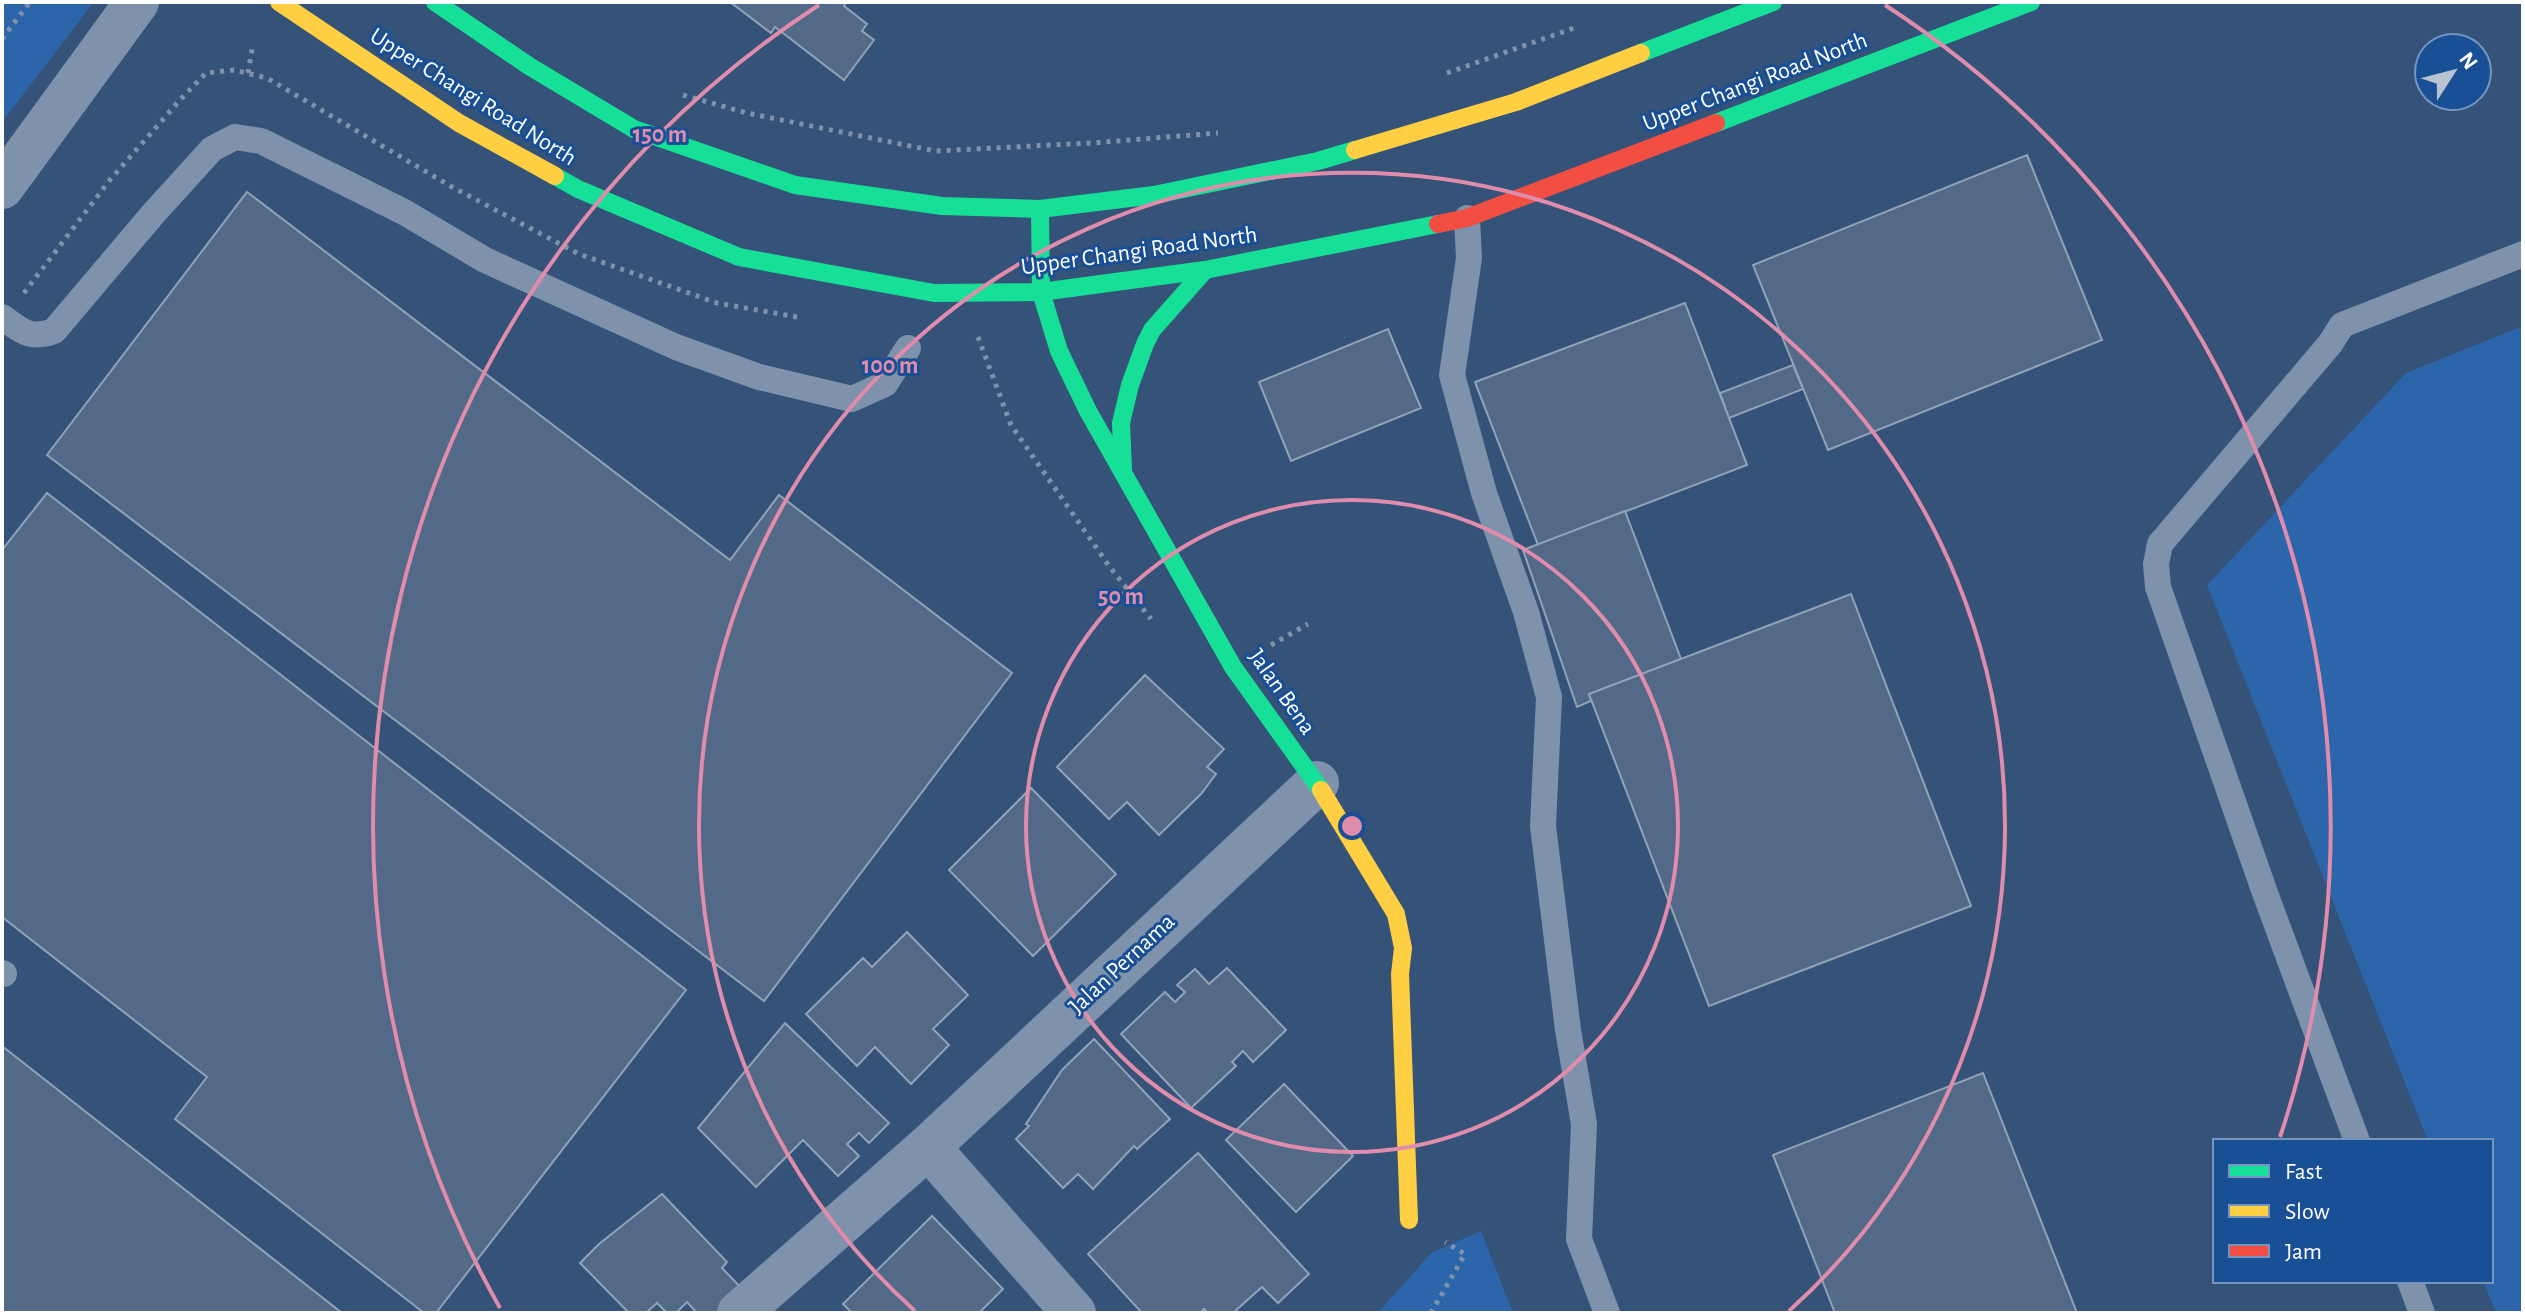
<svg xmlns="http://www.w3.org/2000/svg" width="2525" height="1315" font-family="'Alegreya Sans',sans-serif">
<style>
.green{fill:#2d65aa}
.building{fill:#526987;stroke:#92a3b8;stroke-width:2}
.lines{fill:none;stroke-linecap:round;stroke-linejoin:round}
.path{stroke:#7e92ab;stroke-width:5;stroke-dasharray:4 6;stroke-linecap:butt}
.lane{stroke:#7e92ab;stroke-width:26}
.street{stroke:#7e92ab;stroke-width:44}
.fast{stroke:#16e098;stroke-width:18}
.slow{stroke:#ffcf43;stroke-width:18}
.jam{stroke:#f24e42;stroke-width:18}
.ring{fill:none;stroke:#e08cad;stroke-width:4}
.labels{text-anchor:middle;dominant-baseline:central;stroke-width:6;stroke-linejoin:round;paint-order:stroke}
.street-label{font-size:24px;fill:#fff;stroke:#194f94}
.centre{fill:#e08cad;stroke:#194f94;stroke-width:4}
.ring-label{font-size:24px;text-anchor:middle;font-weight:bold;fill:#e08cad;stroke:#194f94;stroke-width:6;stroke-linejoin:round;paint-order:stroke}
</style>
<rect width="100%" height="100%" fill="#355278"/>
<!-- green -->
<g class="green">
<path d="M2,2H94L2,122Z"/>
<path d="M2523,326V1313H2496L2483,1281H2491V1141H2428L2207,585L2406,373Z"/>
<path d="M1481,1231L1513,1313H1378L1431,1253Z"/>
</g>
<!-- building -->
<g class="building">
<path d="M730,2H846L844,6L867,24L862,31L874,40L844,80L775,27L771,33Z"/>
<path d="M2027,155L2102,340L1828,450L1753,265Z"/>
<path d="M247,192L730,560L779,495L1012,673L764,1001L47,455Z"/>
<path d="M1685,303L1747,465L1538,545L1475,382Z"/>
<path d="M1388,329L1421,408L1291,461L1259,382Z"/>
<path d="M1793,365L1803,389L1729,418L1720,393Z"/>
<path d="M47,493L686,990L436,1313H424L175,1119L207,1077L2,917V550Z"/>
<path d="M1625,511L1681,659L1589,694L1591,701L1577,707L1523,550Z"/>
<path d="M1851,594L1971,906L1709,1006L1589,694Z"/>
<path d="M1145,675L1224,749L1207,767L1216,774L1201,794L1159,835L1127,802L1109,819L1057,767Z"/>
<path d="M1031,788L1116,874L1033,956L949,870Z"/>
<path d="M907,932L968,995L933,1029L949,1045L911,1084L875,1047L857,1066L806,1014L863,958L872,967Z"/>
<path d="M1227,968L1286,1030L1253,1062L1243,1051L1232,1062L1236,1066L1191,1108L1121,1034L1165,992L1175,1002L1185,992L1177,985L1195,969L1209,984Z"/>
<path d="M785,1023L889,1123L869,1143L859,1133L847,1144L859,1156L838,1176L803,1140L756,1187L698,1128Z"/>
<path d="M1094,1039L1170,1119L1137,1149L1134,1146L1093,1189L1078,1174L1063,1188L1016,1139L1029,1126L1026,1124L1062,1070Z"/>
<path d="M2,1046L342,1313H2Z"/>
<path d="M1983,1073L2077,1313H1835L1773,1155Z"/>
<path d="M1284,1084L1353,1156L1296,1212L1226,1140Z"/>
<path d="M1198,1153L1309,1274L1278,1303L1262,1287L1233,1313H1208L1204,1309L1200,1313H1142L1088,1254Z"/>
<path d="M662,1194L727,1262L722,1268L748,1295L729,1313H697L687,1302L676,1313H667L657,1303L646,1313H629L580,1263L599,1244Z"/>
<path d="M932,1216L1003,1289L979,1313H852L843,1304Z"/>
</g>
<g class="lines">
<!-- path -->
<g class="path">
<path d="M2,39L30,2"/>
<path d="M248,73L252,49"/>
<path d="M1447,73L1574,28"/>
<path d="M683,95L747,113L935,151L1092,143L1218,133"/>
<path d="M24,293L109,181L180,100L206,73L234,70L267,78L452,187L579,254L717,303L797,317"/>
<path d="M978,337L1011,425L1109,566L1151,619"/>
<path d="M1271,645L1308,624"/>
<path d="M1431,1313L1465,1254L1445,1242"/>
</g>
<!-- lane -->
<g class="lane">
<path d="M1467,218L1469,258L1452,375L1484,493L1526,612L1549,697L1543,826L1568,1030L1584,1124L1579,1239L1607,1313"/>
<path d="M2,317C22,331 29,340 54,331L153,214L212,149L235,137L261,141L404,212L485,260L676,347L759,377L852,399L885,384L908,348"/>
<path d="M2,973L4,974"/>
<path d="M2357,1141L2265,893L2158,587L2156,564L2160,544L2330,344L2342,325L2523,254"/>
<path d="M2410,1281L2422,1313"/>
</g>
<!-- street -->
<g class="street">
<path d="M2,187L137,2"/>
<path d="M928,1147L1074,1313"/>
<path d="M739,1313L928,1147L1317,783"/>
</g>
<!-- fast -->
<g class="fast">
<path d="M435,2L529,66L634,129L795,185L942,206L1040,209L1154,195L1318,161L1355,150"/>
<path d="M1641,53L1773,2"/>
<path d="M1716,123L2031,2"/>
<path d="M555,176L578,189L739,257L934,293L1041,292L1205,270L1438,224"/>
<path d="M1040,209L1041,292L1059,351L1088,411L1233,667L1321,790"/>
<path d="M1123,470L1121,423L1130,385L1145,344L1152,330L1205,270"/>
</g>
<!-- slow -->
<g class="slow">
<path d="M279,2L459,123L555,176"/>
<path d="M1355,150L1516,102L1641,53"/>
<path d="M1321,790L1396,914L1403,948L1400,974L1409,1220"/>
</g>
<!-- jam -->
<path class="jam" d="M1438,224L1467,218L1716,123"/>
</g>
<!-- distance rings -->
<g class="ring">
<circle cx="1352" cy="826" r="326"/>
<path d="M915 1311A653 653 0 1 1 1789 1311"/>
<path d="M500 1308A979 979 0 0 1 819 5M1885 5A979 979 0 0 1 2280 1137"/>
</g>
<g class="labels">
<!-- street labels -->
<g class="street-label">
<text transform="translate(1755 82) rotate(-21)">Upper Changi Road North</text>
<text transform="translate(473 97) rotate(32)">Upper Changi Road North</text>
<text transform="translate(1139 251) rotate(-8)">Upper Changi Road North</text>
<text transform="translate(1282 692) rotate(55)">Jalan Bena</text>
<text transform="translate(1122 964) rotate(-43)">Jalan Pernama</text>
</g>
</g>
<circle cx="1352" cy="826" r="12" class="centre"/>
<g class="ring-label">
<text x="660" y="142">150 m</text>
<text x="890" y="373">100 m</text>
<text x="1121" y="604">50 m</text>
</g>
<!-- border -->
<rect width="2525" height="1315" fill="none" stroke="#ffffff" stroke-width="8"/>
<!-- legend -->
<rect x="2213" y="1139" width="280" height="144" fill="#194f94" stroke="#7595bf" stroke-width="2"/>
<rect x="2229" y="1165" width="40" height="12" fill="#16e098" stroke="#7595bf" stroke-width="2"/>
<text x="2285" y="1179" font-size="24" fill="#ffffff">Fast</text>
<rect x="2229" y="1205" width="40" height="12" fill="#ffcf43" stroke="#7595bf" stroke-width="2"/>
<text x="2285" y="1219" font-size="24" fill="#ffffff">Slow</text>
<rect x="2229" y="1245" width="40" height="12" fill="#f24e42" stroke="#7595bf" stroke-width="2"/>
<text x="2285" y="1259" font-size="24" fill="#ffffff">Jam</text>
<!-- north arrow -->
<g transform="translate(2453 72) rotate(54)"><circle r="38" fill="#194f94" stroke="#7595bf" stroke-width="2"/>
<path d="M0-6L14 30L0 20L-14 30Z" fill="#b8c2d0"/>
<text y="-12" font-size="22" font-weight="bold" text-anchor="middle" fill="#ffffff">N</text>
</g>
</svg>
